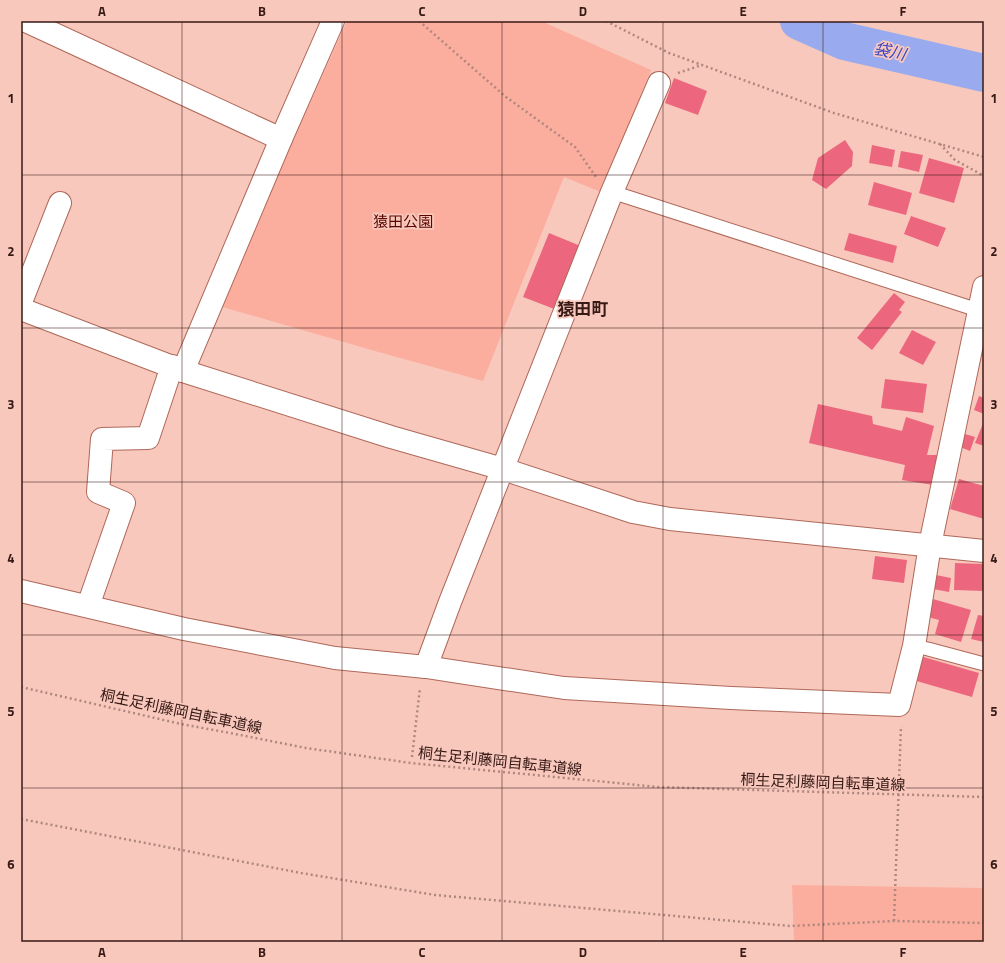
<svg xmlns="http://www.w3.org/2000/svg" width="1005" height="963" font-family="'Titillium Web','Noto Sans JP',sans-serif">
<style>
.green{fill:#fcae9e}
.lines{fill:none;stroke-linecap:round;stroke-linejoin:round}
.river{stroke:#99abee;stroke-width:38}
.building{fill:#ec677d}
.lane-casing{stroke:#af6859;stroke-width:15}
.street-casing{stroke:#af6859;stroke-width:24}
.secondary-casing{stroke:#af6859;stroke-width:24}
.path{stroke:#af877e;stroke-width:2.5;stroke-dasharray:2 3;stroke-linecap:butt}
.lane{stroke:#fff;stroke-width:13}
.street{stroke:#fff;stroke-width:22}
.secondary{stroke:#fff;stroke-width:22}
.grid{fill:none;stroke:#371a15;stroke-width:1;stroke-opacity:0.55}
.labels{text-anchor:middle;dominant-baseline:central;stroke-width:3.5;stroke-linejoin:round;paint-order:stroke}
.park-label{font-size:15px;fill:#5a0500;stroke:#f8c8bd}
.street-label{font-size:15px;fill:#371a15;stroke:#f8c8bd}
.water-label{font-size:16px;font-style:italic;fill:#3843c2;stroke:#f8c8bd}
.quarter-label{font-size:17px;font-weight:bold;fill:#371a15;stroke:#f8c8bd}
.neatline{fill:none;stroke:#371a15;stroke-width:1.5}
.grid-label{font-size:13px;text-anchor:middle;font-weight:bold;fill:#371a15}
</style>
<rect width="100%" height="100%" fill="#f8c8bd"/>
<!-- green -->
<g class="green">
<path d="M347,21H541L651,70L603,187V193L564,177L483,381L375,351L219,306Z"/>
<path d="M792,885L984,888V942H794Z"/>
</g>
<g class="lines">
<!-- river -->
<path class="river" d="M799,21L844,41L984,73"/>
</g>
<!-- building -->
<g class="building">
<path d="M674,78L707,91L698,115L665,103Z"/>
<path d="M845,140L853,152L852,166L826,189L812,180L818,158Z"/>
<path d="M872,145L895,150L892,167L869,163Z"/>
<path d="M901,151L923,155L919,172L898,167Z"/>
<path d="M929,158L964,168L954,203L919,193Z"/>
<path d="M874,182L912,193L906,215L868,205Z"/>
<path d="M911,216L946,228L938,247L904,234Z"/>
<path d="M549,233L583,247L557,310L523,297Z"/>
<path d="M849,233L897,246L893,263L844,250Z"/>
<path d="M894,293L905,302L899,310L902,312L872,350L857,338Z"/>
<path d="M912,330L936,342L923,365L899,353Z"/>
<path d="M885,379L927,384L923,413L881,408Z"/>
<path d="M979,396L984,398V414L974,410Z"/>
<path d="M818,404L872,416L873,424L902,431L906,417L934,426L927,455H939L933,485L902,480L905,465L809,443Z"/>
<path d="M984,421V446L975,443Z"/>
<path d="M965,434L975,437L970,451L960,447Z"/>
<path d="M959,479L984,486V519L950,509Z"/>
<path d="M875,556L907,560L904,583L872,579Z"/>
<path d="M955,563L984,564V591L954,590Z"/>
<path d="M936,575L951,578L949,592L933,589Z"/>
<path d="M933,599L971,610L961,642L935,634L939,620L928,617Z"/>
<path d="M978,615L984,616V642L971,639Z"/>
<path d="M920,656L979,673L972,697L913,680Z"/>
</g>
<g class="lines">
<defs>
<g id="lane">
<path d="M612,192L984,312"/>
<path d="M914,646L928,649L984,664"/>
</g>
<g id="street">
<path d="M26,21L281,139"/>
<path d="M21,302L60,203"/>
<path d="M183,371L281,139L333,21"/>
<path d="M21,591L184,629L335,658L426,667L564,688L731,698L899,705L914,646L930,545L984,287"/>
<path d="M88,606L124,503L98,492L102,439L148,438L172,366"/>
<path d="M426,667L450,602L612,192L659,83"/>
</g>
<path id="secondary" d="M21,309L183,371L391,437L503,469L633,512L670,519L984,551"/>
</defs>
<!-- lane casing -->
<use href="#lane" class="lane-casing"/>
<!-- street casing -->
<use href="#street" class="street-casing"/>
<!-- secondary casing -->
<use href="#secondary" class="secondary-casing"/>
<!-- path -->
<g class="path">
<path d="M419,21L506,97L575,147L596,177"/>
<path d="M606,21L669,53L834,113L984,157"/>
<path d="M678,73L702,65"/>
<path d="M940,144L955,160L984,176"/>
<path d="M21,687L181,724L230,733L306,748L411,763L658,787L984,797"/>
<path d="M412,757L420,688"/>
<path d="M21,819L301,873L435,895L790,926L894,921L984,923"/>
<path d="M894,921L901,726"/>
</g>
<!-- lane -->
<use href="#lane" class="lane"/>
<!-- street -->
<use href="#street" class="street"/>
<!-- secondary -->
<use href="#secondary" class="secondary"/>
</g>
<!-- grid -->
<path class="grid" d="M182,21V942M342,21V942M502,21V942M663,21V942M823,21V942M21,175H984M21,328H984M21,482H984M21,635H984M21,788H984"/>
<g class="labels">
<!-- park labels -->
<g class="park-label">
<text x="403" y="221">猿田公園</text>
</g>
<!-- street labels -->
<g class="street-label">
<text transform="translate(181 711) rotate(12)">桐生足利藤岡自転車道線</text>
<text transform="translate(500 761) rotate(6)">桐生足利藤岡自転車道線</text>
<text transform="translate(823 782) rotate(2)">桐生足利藤岡自転車道線</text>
</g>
<!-- water labels -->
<g class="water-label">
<text transform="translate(890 51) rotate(13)">袋川</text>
</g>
<!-- quarter labels -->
<g class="quarter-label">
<text x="583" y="309">猿田町</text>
</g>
</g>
<!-- border -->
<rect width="1005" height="963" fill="none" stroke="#f8c8bd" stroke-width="44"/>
<rect x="22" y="22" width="961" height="919" class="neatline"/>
<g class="grid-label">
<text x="102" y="16">A</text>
<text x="262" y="16">B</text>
<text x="422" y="16">C</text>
<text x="583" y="16">D</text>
<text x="743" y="16">E</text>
<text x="903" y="16">F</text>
<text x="11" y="103">1</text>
<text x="994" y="103">1</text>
<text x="11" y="256">2</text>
<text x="994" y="256">2</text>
<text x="11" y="409">3</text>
<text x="994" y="409">3</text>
<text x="11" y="563">4</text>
<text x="994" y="563">4</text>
<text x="11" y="716">5</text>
<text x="994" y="716">5</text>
<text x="11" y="869">6</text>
<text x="994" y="869">6</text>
<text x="102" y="957">A</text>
<text x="262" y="957">B</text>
<text x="422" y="957">C</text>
<text x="583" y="957">D</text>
<text x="743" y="957">E</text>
<text x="903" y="957">F</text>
</g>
</svg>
